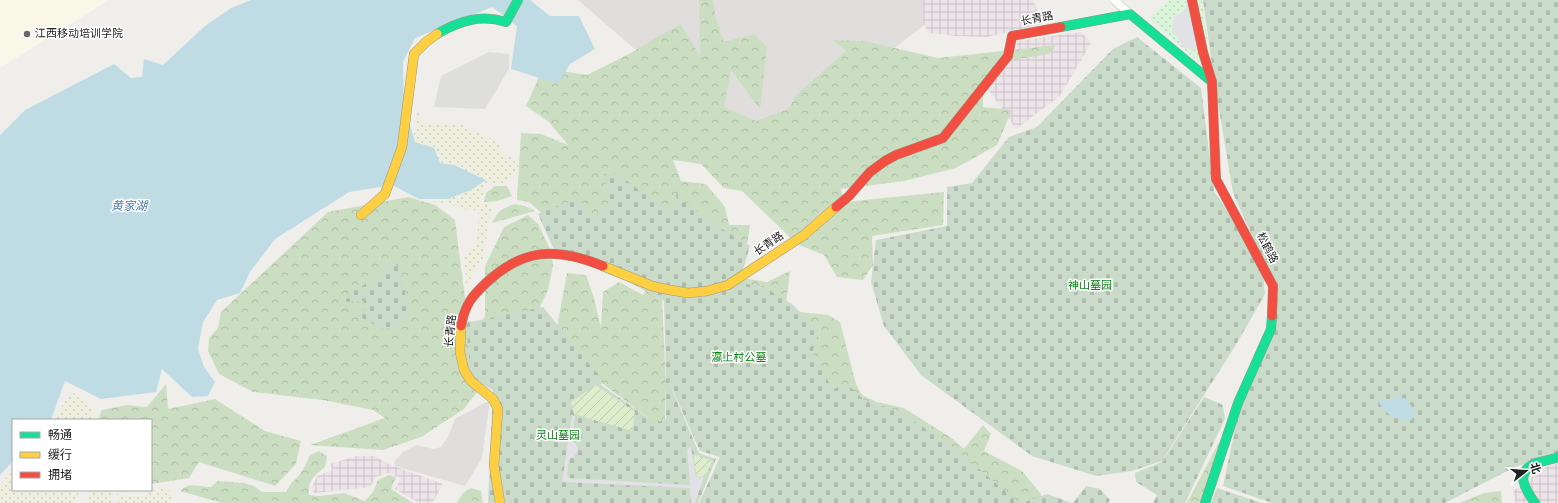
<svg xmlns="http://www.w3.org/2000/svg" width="1558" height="503" font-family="Overpass,'Noto Sans SC',sans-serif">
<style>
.residential{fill:#dfdedc}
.industrial{fill:url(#industrial-grid)}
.education{fill:#f8f7e8}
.religious{fill:#dededc}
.farmland{fill:url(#farmland-dots)}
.forest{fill:url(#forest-crowns)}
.cemetery{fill:url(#cemetery-stones)}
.park{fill:url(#park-dots)}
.garden{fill:url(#garden-furrows)}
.plaza{fill:#e2e1e5}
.water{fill:#bfdbe3}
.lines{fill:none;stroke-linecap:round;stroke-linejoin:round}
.street-casing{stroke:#c9c8c7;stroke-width:9}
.fast-casing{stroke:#999a82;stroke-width:10}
.slow-casing{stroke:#999a82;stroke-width:10}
.jam-casing{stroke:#999a82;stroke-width:10}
.street{stroke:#fdfcfc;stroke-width:8}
.fast{stroke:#16e098;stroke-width:9}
.slow{stroke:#ffcf43;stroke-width:9}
.jam{stroke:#f24e42;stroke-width:9}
.poi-dot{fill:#6a6968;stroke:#fff;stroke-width:1.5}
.labels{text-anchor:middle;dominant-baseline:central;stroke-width:3;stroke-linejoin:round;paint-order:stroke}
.street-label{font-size:11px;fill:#222;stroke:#fff}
.poi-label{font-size:11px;fill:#222;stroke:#fff;text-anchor:start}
.park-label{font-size:11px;fill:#0c8416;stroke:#fff}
.water-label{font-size:12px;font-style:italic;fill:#4a7aab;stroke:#fff}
</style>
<defs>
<pattern id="industrial-grid" width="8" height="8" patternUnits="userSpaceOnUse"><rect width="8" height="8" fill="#ede4e9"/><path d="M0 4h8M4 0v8" fill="none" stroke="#cbc3c8"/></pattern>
<pattern id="farmland-dots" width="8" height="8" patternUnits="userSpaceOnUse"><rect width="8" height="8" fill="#efefdf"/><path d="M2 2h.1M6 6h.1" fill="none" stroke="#cdcdbf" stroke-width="1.8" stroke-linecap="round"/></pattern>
<pattern id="forest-crowns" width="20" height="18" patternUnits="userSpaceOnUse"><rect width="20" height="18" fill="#cbdec1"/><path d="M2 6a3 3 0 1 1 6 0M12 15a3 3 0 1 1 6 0" fill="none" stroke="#aebea6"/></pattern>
<pattern id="cemetery-stones" width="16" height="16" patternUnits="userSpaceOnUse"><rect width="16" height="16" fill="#cadbca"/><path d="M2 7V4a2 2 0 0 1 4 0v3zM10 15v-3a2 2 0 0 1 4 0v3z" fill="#adbcad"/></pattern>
<pattern id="park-dots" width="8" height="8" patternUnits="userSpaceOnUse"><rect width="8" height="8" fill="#daf5da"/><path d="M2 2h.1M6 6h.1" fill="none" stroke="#bbd2bb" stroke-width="1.8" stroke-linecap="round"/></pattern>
<pattern id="garden-furrows" width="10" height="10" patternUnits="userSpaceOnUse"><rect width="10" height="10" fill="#ddeccb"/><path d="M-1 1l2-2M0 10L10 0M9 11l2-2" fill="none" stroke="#bdcaae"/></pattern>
</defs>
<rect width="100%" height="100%" fill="#f0eeeb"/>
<!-- residential -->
<g class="residential">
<path d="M578,0H971L953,3L785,132L717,120Z"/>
<path d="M490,400L482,458L465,486L395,466L394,462L403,452L417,445L433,449L441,447L448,437L455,419Z"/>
</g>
<!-- industrial -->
<g class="industrial">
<path d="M923,0H1033L1042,24L987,37L955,36L928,33L922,20Z"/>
<path d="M1081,32L1091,43L1060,96L1016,129L988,89L1018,41Z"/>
<path d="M356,456H375L386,463L443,484L433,502L430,503H419L395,489L401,478L388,473L376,477L370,487L314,493L311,489L317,476L332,470L330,464Z"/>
<path d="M1558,459V503H1516L1513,491Z"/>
</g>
<!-- education -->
<path class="education" d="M0,0H109L0,68Z"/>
<!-- religious -->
<path class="religious" d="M489,52L509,54V69L485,109L434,107L441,76Z"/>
<!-- farmland -->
<g class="farmland">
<path d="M417,110L423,123L460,124L499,142L500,151L505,155L513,157L518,162L519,169L516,175L510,180L503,183L490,184L486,188L482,197L481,203L492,204L483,260L475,267L467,292L464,257L477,241L479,214L473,209L462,210L448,203L435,202L416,190L410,164Z"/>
<path d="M74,393L95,408L91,420H55L64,402Z"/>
<path d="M13,471V490H79L76,503H0V484Z"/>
<path d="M161,486L170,490L173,503H118L117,494L142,497Z"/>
<path d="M89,490H109L112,492V503H87Z"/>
</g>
<!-- forest -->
<g class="forest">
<path d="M699,0H713L716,19L724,42L754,34L767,47L760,109L731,70L724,107L756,121L788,109L796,95L846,51L833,40L864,41L938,58L1056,45L1049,54L1004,61L983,84V107L1012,110L997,145L956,168L904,181L841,189L844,202L944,192L943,225L872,236L873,265L863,280L837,277L824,255L797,244L742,191L724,188L701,164L673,160L681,181L706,184L725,207L729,225H750L746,251L737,277L767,282L790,271L786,304L662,298L666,384L665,418L661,421H653L604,385L582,357L556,332L567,273L586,275L594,298L601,328L603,292L619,282L643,295L660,269L552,222L529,202L517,200L521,133L541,134L568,145L549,122L526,106L543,68L587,75L629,54L669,30L681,25L700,56Z"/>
<path d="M495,186H507L512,196L497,201L484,202L486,193Z"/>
<path d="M408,197L435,205L455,220L468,321L481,323L485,316V266L504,227L528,215L538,224L551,251L553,265L548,290L535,317L464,409L421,437L383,450L310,445L385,418L373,410L323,400L253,392L219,374L208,351L209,338L218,328L221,312L328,212Z"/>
<path d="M515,204L525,206L535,211L492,223C497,211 503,208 515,204Z"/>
<path d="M800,312L828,315L840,322L856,384L862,395L877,402L904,408L953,439L964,449L983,425L991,434L984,451L1022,471L1041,494L1042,501L1046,503H706L809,352L814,332Z"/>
<path d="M166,384L168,409L215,399L265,431L301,441L296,464L275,486L199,462L189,478L151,484V420H98L102,410L127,405L147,407Z"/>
<path d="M1225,431L1202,503H1187Z"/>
<path d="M319,451L327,456L325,467C315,475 307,481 309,495L320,496L344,493L365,501L373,492L378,480L389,475L396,477L391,489L413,503H222L180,491C189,481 200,487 211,487L218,481L244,483L254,486L262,492H287C290,482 293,483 299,475C304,469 307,462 310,455Z"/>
<path d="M471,488L481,491L483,503H457L463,493Z"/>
<path d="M1501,491L1502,503H1459L1484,493Z"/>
</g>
<!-- cemetery -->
<g class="cemetery">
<path d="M1203,0H1558V453L1515,467L1445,503H1272L1223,486L1239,410L1278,294L1233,193L1213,73Z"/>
<path d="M1137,37L1201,88L1214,191L1249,244L1263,271L1265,294L1237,343L1162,461L1132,471L1096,476L1032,456L921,375L884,326L871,282L876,240L947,226V187L972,183L1009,137L1037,127L1113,49Z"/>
<path d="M604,174H617L669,211L678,201L675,192L709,221L750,246L739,283L763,286L793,305L819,331L812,353L833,389L847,384L864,400L896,410L944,440L1020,503H699L720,457L700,451L666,375L664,301L631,283L555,252L538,214L552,208L579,199L588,212L596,216L610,203Z"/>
<path d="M393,262L400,269L409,312L399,325L384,330L357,315L360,311L368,307L363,301L342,302C351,285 365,288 377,277C383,271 385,265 393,262Z"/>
<path d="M543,307L603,381L601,385L653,421H661L666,418V375L699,453L716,459L698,503H488L493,390L471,378L466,323Z"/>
<path d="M1204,397L1223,405L1225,419L1185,503H1153L1157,495L1136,482L1135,473L1162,462Z"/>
<path d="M1086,486L1100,489L1110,500L1108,503H1073Z"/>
<path d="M1217,488L1262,503H1211Z"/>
<path d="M1047,494L1072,503H1022Z"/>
</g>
<!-- park -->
<path class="park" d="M1169,0H1202L1211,72L1148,19Z"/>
<!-- garden -->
<g class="garden">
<path d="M596,385L635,412L632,431L574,414L571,402Z"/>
<path d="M693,454L712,461L706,476L697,478Z"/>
</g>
<!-- plaza -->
<g class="plaza">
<path d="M1186,0H1192L1203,52L1182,47L1177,36L1172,32V24L1175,16L1186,10Z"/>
<path d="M572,416H575L572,440L578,447V451L574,457L569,459L567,475L569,478L690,485L687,449L691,447L696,478L704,477L695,503H691L690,488L562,482Z"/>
</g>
<!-- water -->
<g class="water">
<path d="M251,0H530L550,16H579L595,49L570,64L558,84L511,69L517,26L492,7L415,38L403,62L404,105L415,142L434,148L440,163L454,165L486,180L471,190L448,199H419L392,185L349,192L275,239L250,272L240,293L217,300L203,322L198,349L204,367L215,382L208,396L192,397L162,369L156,392L101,399L65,381L52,417L50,420H13V461L0,475V135L25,110L114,64L131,78L142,77L144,59L163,65L205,26L231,8Z"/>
<path d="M1375,397L1384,401L1396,398H1405L1416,412L1411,420C1389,419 1387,414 1375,397Z"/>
</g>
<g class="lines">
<defs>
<path id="street" d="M1114,0L1130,14"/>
<g id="fast">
<path d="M1061,27L1130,14L1212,82"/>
<path d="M437,34C459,21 481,14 506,22L518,0"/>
<path d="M1205,503L1238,403L1271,329L1272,316"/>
<path d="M1535,503C1525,489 1514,472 1536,463C1543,461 1551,460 1558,457"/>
</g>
<g id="slow">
<path d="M361,215L385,194L402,147L414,54L426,42L437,34"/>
<path d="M603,266L652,286L670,290L688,293L707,291L728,285L804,235L836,207"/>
<path d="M461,326L460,352L464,370L471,381L493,399L498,409L494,465L500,503"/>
</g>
<g id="jam">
<path d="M1192,0L1203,52L1212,82L1216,179L1273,286L1272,316"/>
<path d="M836,207L849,196L870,172L885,161L896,155L943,138L1008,56L1012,36L1061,27"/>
<path d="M461,326C465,305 471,297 487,282C524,248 557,247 603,266"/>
</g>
</defs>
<!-- street casing -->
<use href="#street" class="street-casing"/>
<!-- fast casing -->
<use href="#fast" class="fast-casing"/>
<!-- slow casing -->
<use href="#slow" class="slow-casing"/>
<!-- jam casing -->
<use href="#jam" class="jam-casing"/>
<!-- street -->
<use href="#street" class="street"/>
<!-- fast -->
<use href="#fast" class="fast"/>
<!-- slow -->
<use href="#slow" class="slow"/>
<!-- jam -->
<use href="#jam" class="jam"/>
</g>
<!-- markers -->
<circle class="poi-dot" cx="27" cy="34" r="4"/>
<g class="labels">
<!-- street labels -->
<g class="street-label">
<text transform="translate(1037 19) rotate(-11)">长青路</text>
<text transform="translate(769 244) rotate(-34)">长青路</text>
<text transform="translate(1267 248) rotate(63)">松鹤路</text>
<text transform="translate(451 331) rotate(-84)">长青路</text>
</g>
<!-- poi labels -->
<g class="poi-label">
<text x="35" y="34">江西移动培训学院</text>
</g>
<!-- park labels -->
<g class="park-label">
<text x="1090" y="286">神山墓园</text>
<text x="739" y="358">瀛上村公墓</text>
<text x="558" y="436">灵山墓园</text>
</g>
<!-- water labels -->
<g class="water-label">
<text x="129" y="207">黄家湖</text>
</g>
</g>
<!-- legend -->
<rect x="12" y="419" width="140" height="72" fill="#ffffff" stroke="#a7a7a7"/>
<rect x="20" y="432" width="20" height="6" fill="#16e098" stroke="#a7a7a7"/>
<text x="48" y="439" font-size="12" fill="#222222">畅通</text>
<rect x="20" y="452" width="20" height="6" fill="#ffcf43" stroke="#a7a7a7"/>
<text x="48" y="459" font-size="12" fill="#222222">缓行</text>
<rect x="20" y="472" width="20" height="6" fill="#f24e42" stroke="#a7a7a7"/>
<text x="48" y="479" font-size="12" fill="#222222">拥堵</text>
<!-- north arrow -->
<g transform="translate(1526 471) rotate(73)" stroke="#ffffff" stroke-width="3" paint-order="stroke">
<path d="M0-3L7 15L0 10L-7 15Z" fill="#222222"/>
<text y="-6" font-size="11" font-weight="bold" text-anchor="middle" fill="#222222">北</text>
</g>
</svg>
